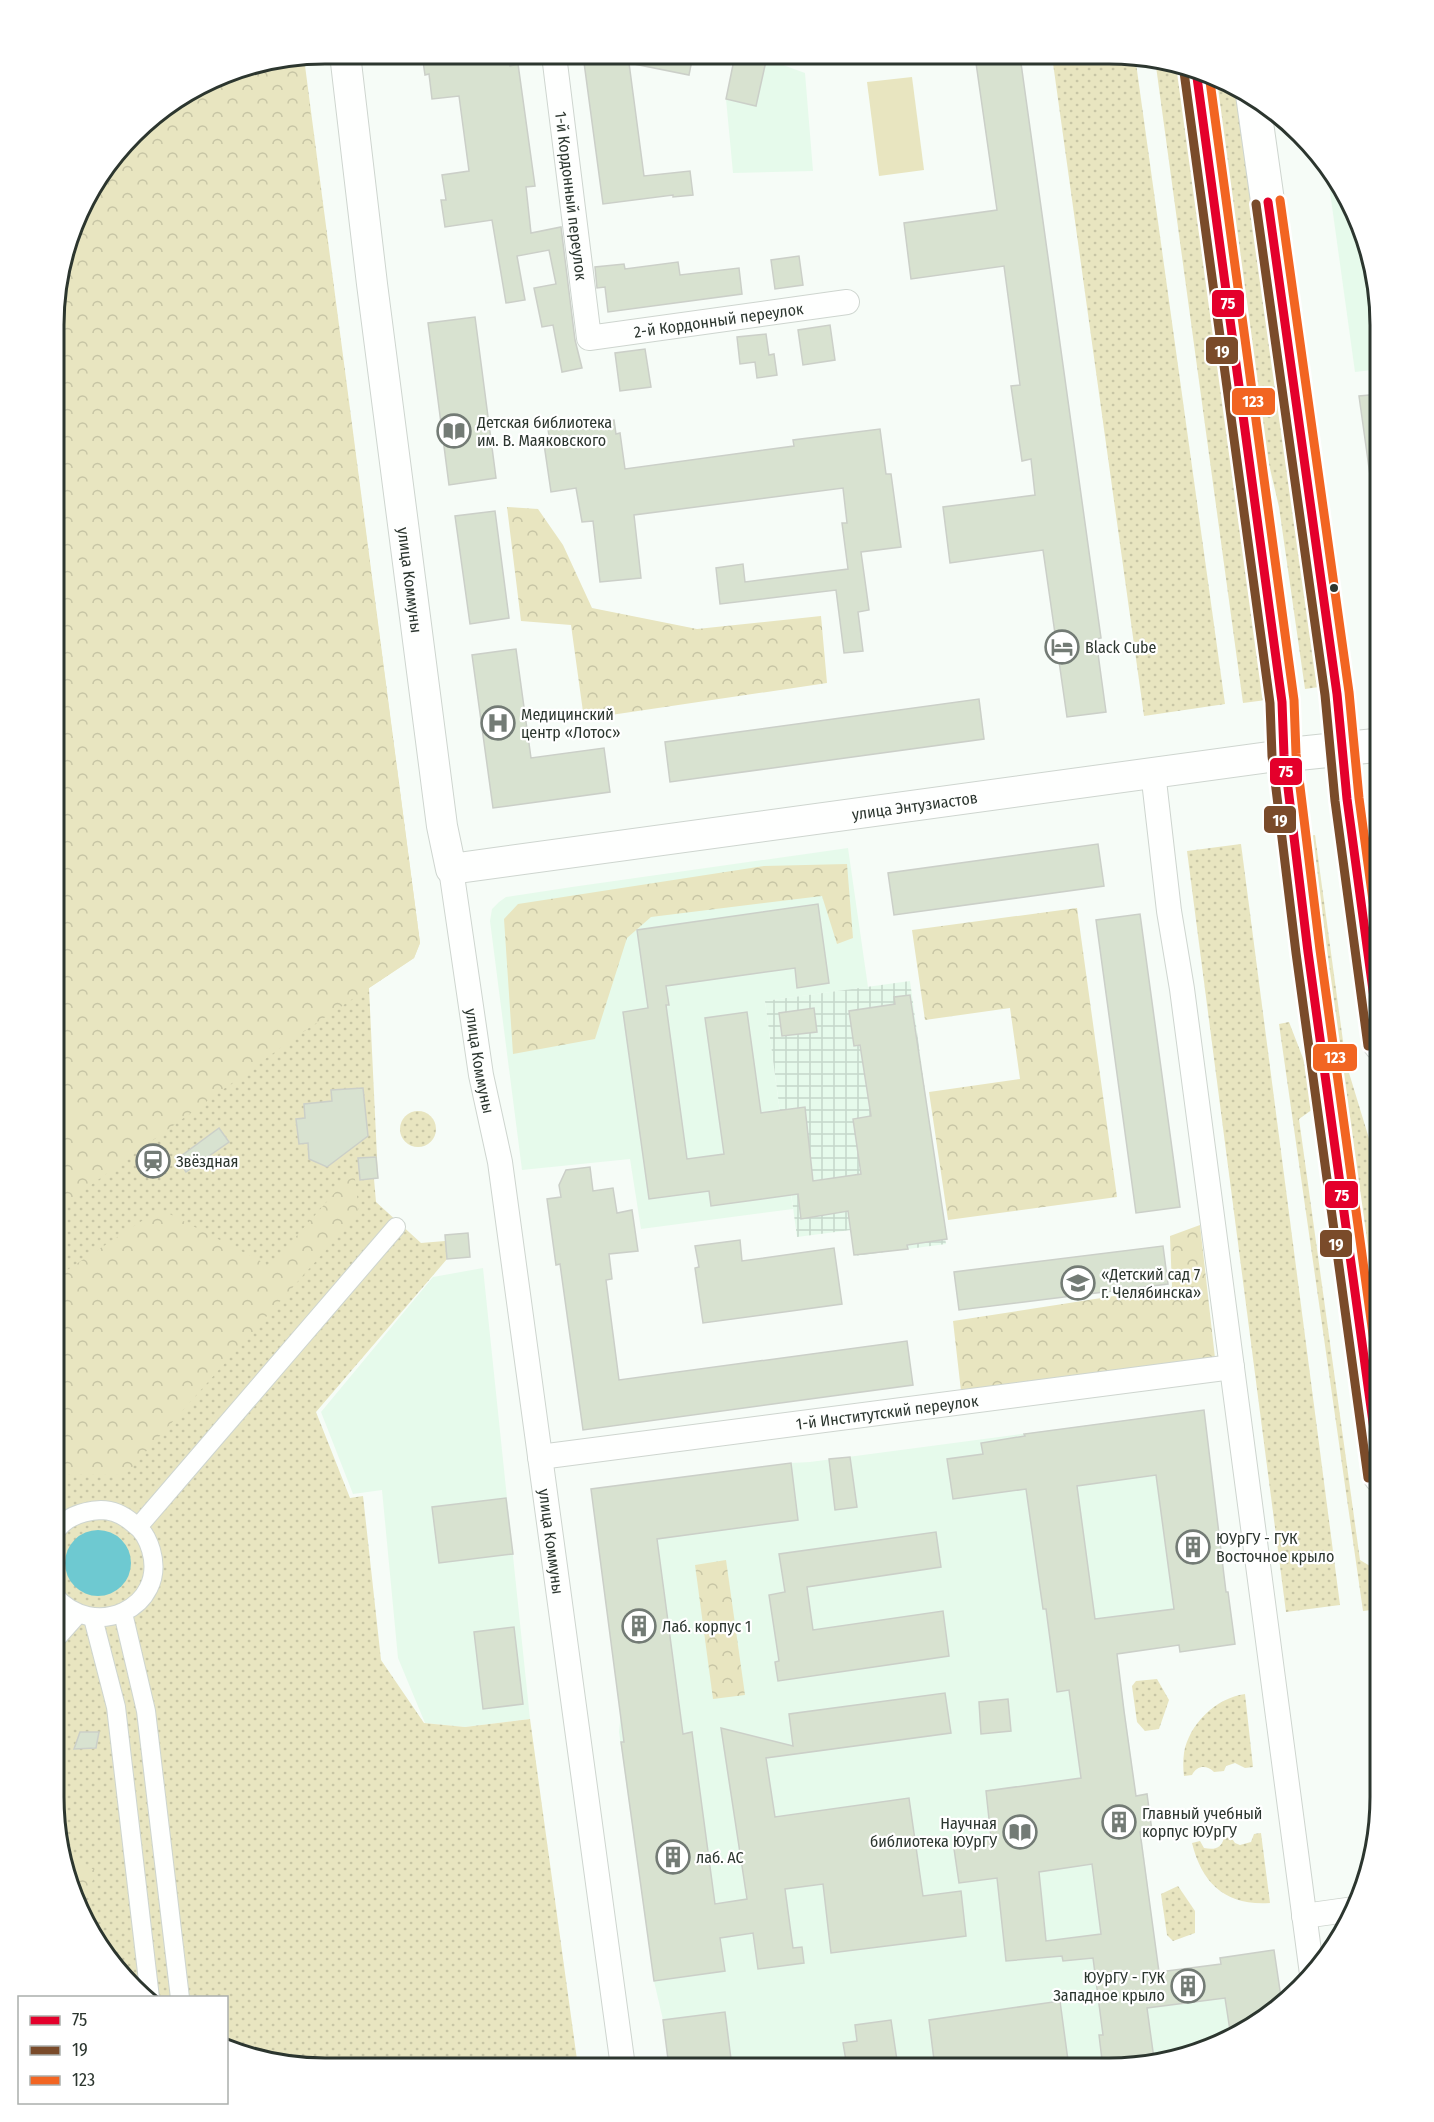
<svg xmlns="http://www.w3.org/2000/svg" width="1434" height="2122" font-family="'Fira Sans Condensed',sans-serif">
<style>
.built{fill:#e6faeb}
.industrial{fill:url(#industrial-grid)}
.grass{fill:url(#grass-dots)}
.forest{fill:url(#forest-crowns)}
.pitch{fill:#e8e5c0}
.water{fill:#6ec9d1}
.building{fill:#d8e2d0;stroke:#cbcfc8;stroke-width:1.5;fill-rule:evenodd}
.lines{fill:none;stroke-linecap:round;stroke-linejoin:round}
.pedestrian-casing{stroke:#ced5cf;stroke-width:20}
.minor-casing{stroke:#ced5cf;stroke-width:26}
.tertiary-casing{stroke:#ced5cf;stroke-width:32}
.secondary-casing{stroke:#ced5cf;stroke-width:35}
.pedestrian{stroke:#fefffe;stroke-width:18}
.minor{stroke:#fefffe;stroke-width:24}
.tertiary{stroke:#fefffe;stroke-width:30}
.secondary{stroke:#fefffe;stroke-width:33}
.bus-1-casing{stroke:#fff;stroke-width:14}
.bus-2-casing{stroke:#fff;stroke-width:14}
.bus-3-casing{stroke:#fff;stroke-width:14}
.bus-1{stroke:#e4002b;stroke-width:9}
.bus-2{stroke:#7a4b2a;stroke-width:9}
.bus-3{stroke:#f26522;stroke-width:9}
.bus-dot{fill:#2c362f;stroke:#fff;stroke-width:2}
.labels{text-anchor:middle;dominant-baseline:central;stroke-width:4.5;stroke-linejoin:round;paint-order:stroke}
.street-label{font-size:16px;fill:#2c362f;stroke:#fff}
.poi-label{font-size:16px;fill:#2c362f;stroke:#fff;text-anchor:start}
.rim{fill:none;stroke:#2c362f;stroke-width:3}
.line-badge{stroke:#fff;stroke-width:2}
.badge-label{font-size:16px;text-anchor:middle;font-weight:bold;fill:#fff}
</style>
<defs>
<pattern id="industrial-grid" width="8" height="8" patternUnits="userSpaceOnUse" patternTransform="scale(1.5)"><rect width="8" height="8" fill="#e6faeb"/><path d="M0 4h8M4 0v8" fill="none" stroke="#c5d7ca"/></pattern>
<pattern id="grass-dots" width="8" height="8" patternUnits="userSpaceOnUse" patternTransform="scale(1.5)"><rect width="8" height="8" fill="#e8e5c0"/><path d="M2 2h.1M6 6h.1" fill="none" stroke="#c7c5a5" stroke-width="1.8" stroke-linecap="round"/></pattern>
<pattern id="forest-crowns" width="20" height="18" patternUnits="userSpaceOnUse" patternTransform="scale(1.5)"><rect width="20" height="18" fill="#e8e5c0"/><path d="M2 6a3 3 0 1 1 6 0M12 15a3 3 0 1 1 6 0" fill="none" stroke="#c7c5a5"/></pattern>
</defs>
<rect width="100%" height="100%" fill="#f6fcf7"/>
<!-- built -->
<g class="built">
<path d="M735,55L783,65L805,73L813,171L733,173L726,99Z"/>
<path d="M1326,163L1359,221L1380,326V369L1355,372Z"/>
<path d="M848,848L868,987L765,1001L793,1209L641,1229L630,1159L522,1170L490,921L492,909L499,902L506,897L572,887Z"/>
<path d="M483,1268L530,1719L465,1727L425,1723L398,1658L382,1490L353,1494L321,1412L433,1277Z"/>
<path d="M1204,1410L1226,1591L1228,1592L1235,1644L1180,1652L1179,1645L1095,1657L1099,1686L1121,1683L1136,1795L1147,1794L1152,1831L1141,1833L1155,1943L1133,1946L1137,1975L1220,1964V1958L1274,1950L1281,2003L1274,2012L1213,2047L1109,2068L669,2067L663,2020L654,1981L619,1732L621,1712L591,1489L791,1463L810,1462Z"/>
</g>
<!-- industrial -->
<path class="industrial" d="M910,981L946,1244L855,1256L851,1230L797,1237L765,1001Z"/>
<!-- grass -->
<g class="grass">
<path d="M1052,56H1135L1225,704L1144,716Z"/>
<path d="M304,58L420,943L414,958L369,988L378,1178L374,1179L376,1202L421,1243L445,1241V1235L468,1233L470,1257L447,1259L316,1412L350,1498L363,1496L381,1660L424,1723L465,1727L530,1719L578,2067L290,2066L227,2049L226,1998L146,1997L110,1962L75,1901L54,1796L56,290L90,190L147,121L238,69Z"/>
<path d="M1155,59L1178,66L1266,700L1243,703Z"/>
<path d="M1211,74L1236,88L1319,687L1305,689L1279,507L1261,430Z"/>
<path d="M1315,835L1346,1063L1374,1155L1380,1193V1363L1308,836Z"/>
<path d="M1241,844L1340,1605L1286,1612L1187,851Z"/>
<path d="M1289,1022L1306,1066L1313,1109L1299,1119L1360,1560L1375,1569L1379,1609L1363,1611L1279,1024Z"/>
<circle cx="418" cy="1129" r="18"/>
<path d="M1157,1679L1169,1700L1159,1729L1145,1731L1137,1722L1132,1686L1136,1681Z"/>
<path d="M1245,1694L1253,1767L1245,1768L1235,1763L1226,1766L1224,1771L1214,1772C1207,1765 1197,1765 1192,1775L1184,1776C1183,1769 1183,1760 1184,1753C1189,1724 1216,1698 1245,1694Z"/>
<path d="M1261,1833L1270,1903C1226,1906 1202,1884 1192,1843L1200,1841L1204,1848C1214,1850 1221,1849 1224,1838L1231,1837L1235,1843L1240,1845L1251,1842L1254,1834Z"/>
<path d="M1178,1886L1195,1911V1933L1173,1941L1167,1935L1161,1894Z"/>
</g>
<!-- forest -->
<g class="forest">
<path d="M303,58L420,943L414,958L297,1036L55,1211L56,290L90,190L147,121L238,69Z"/>
<path d="M507,507L538,509L563,545L592,608L697,629L821,616L827,683L584,719L571,625L521,621Z"/>
<path d="M847,864L853,938L837,944L822,896L651,917L627,938L595,1039L513,1054L504,919L518,904L764,866Z"/>
<path d="M1077,908L1117,1197L948,1220L929,1092L1020,1079L1010,1008L925,1020L912,930Z"/>
<path d="M354,1171L359,1213L125,1475L55,1474V1278L160,1209L270,1266Z"/>
<path d="M1200,1225L1215,1358L961,1391L953,1321L1172,1287L1170,1236Z"/>
<path d="M726,1560L745,1695L713,1699L695,1565Z"/>
<path d="M66,1857L97,1871L80,1909L75,1901Z"/>
</g>
<!-- pitch -->
<g class="pitch">
<path d="M912,77L924,170L879,176L867,82Z"/>
<path d="M55,1080L88,1113L55,1145Z"/>
</g>
<!-- water -->
<circle class="water" cx="98" cy="1563" r="33"/>
<!-- building -->
<g class="building">
<path d="M422,54L508,55L510,66L518,64L535,186L526,187L531,233L561,227L575,340L582,368L562,372L553,325L542,327L534,288L556,284L549,250L517,256L525,300L506,303L492,220L445,227L441,200H446L442,175L469,171L459,96L432,99L429,74L425,75Z"/>
<path d="M583,55H693L689,75L629,63L644,176L690,171L693,195L673,197V195L603,204Z"/>
<path d="M735,55L766,61L756,106L726,99Z"/>
<path d="M975,56H1020L1101,638L1096,639L1106,712L1067,717L1043,550L950,563L943,507L1035,495L1031,459L1022,461L1011,386L1020,385L1004,266L911,279L904,223L997,210Z"/>
<path d="M799,256L803,285L775,289L771,260Z"/>
<path d="M678,262L680,275L739,268L742,294L608,312L605,287L597,288L595,267L624,264L625,269Z"/>
<path d="M475,317L496,478L449,485L428,323Z"/>
<path d="M830,325L835,360L803,365L798,330Z"/>
<path d="M766,334L769,355L774,354L777,375L757,378L755,362L740,364L737,337Z"/>
<path d="M645,349L651,387L620,391L615,353Z"/>
<path d="M1380,394V475H1370L1359,396Z"/>
<path d="M614,420L616,434L620,433L625,469L794,446L793,440L880,429L886,474H891L901,547L861,552L869,610L858,612L863,651L844,653L836,590L720,604L716,568L743,564L745,582L848,569L842,523H847L843,488L634,515L641,578L600,582L593,521L582,522L576,488L551,492L544,444L550,443L548,429Z"/>
<path d="M495,511L509,618L470,624L455,516Z"/>
<path d="M516,649L531,758L604,748L610,792L493,808L472,655Z"/>
<path d="M979,699L984,739L670,782L665,742Z"/>
<path d="M1098,844L1104,886L894,915L888,873Z"/>
<path d="M818,904L829,983L797,988L795,968L666,986L669,1005H666L687,1159L724,1154L705,1018L747,1012L761,1113L805,1107L813,1181L861,1174L853,1119L871,1116L860,1045L854,1046L849,1011L895,1004L894,997L910,995L947,1239L907,1245L908,1249L854,1255L848,1211L801,1219L798,1194L711,1206L709,1191L649,1199L623,1012L648,1008L637,930Z"/>
<path d="M1140,914L1180,1207L1136,1213L1096,920Z"/>
<path d="M814,1008L817,1032L782,1036L779,1013Z"/>
<path d="M363,1088L368,1136L327,1167L309,1159L308,1143L299,1144L296,1119L305,1118L304,1104L332,1101L331,1090Z"/>
<path d="M219,1128L229,1142L186,1172L177,1159Z"/>
<path d="M376,1157L378,1178L360,1180L358,1158Z"/>
<path d="M590,1167L593,1191L613,1188L617,1213L632,1210L638,1251L609,1254L612,1279L606,1280L619,1380L907,1341L913,1385L583,1430L560,1264L556,1265L547,1199L561,1197L559,1185L566,1170Z"/>
<path d="M468,1233L470,1257L447,1259L445,1235Z"/>
<path d="M740,1240L742,1261L834,1248L842,1304L703,1323L695,1268L699,1267L695,1246Z"/>
<path d="M1163,1246L1168,1284L959,1310L954,1272Z"/>
<path d="M1204,1410L1226,1592H1228L1235,1644L1180,1652L1179,1645L1117,1654L1124,1711L1136,1796L1147,1794L1152,1831L1140,1832L1159,1972L1221,1964L1220,1958L1274,1950L1282,2004L1274,2012L1231,2037L1225,1998L1147,2008L1154,2059L1103,2068L1099,2035H1103L1093,1958L1063,1961L1062,1956L1006,1961L997,1878L959,1883L953,1842L991,1838L986,1791L1081,1778L1069,1690L1057,1692L1046,1609H1043L1026,1489L953,1499L947,1459L983,1454L981,1443L1025,1436L1024,1434ZM1156,1475L1174,1609L1095,1619L1077,1486ZM1092,1864L1101,1934L1046,1941L1039,1872Z"/>
<path d="M850,1457L857,1507L835,1510L829,1459Z"/>
<path d="M791,1463L798,1520L657,1539L683,1734L692,1732L715,1904L747,1899L721,1728L793,1746L789,1714L945,1693L951,1733L766,1758L775,1817L909,1798L923,1896L961,1891L966,1936L831,1953L823,1884L785,1889L793,1948L802,1947L804,1963L758,1969L753,1933L720,1938L725,1971L654,1981L621,1742H624L591,1489Z"/>
<path d="M506,1498L513,1554L439,1563L432,1507Z"/>
<path d="M936,1532L941,1567L807,1587L813,1630L943,1611L949,1656L778,1681L775,1662L779,1661L769,1595L785,1592L779,1554Z"/>
<path d="M514,1627L523,1704L483,1709L474,1632Z"/>
<path d="M1008,1699L1011,1731L981,1734L979,1702Z"/>
<path d="M80,1732H99L96,1748L74,1749Z"/>
<path d="M1060,2001L1069,2068H935L929,2020Z"/>
<path d="M725,2012L732,2067H669L663,2020Z"/>
<path d="M891,2020L898,2067H847L843,2043L857,2041L855,2025Z"/>
</g>
<g class="lines">
<defs>
<g id="pedestrian">
<path d="M138,1527L396,1227"/>
<path d="M54,1595C93,1642 168,1608 151,1550C148,1540 143,1530 134,1524C125,1516 114,1510 101,1510C83,1511 64,1517 54,1534"/>
<path d="M123,1613L146,1711L180,1998"/>
<path d="M93,1618L116,1707L150,1998"/>
<path d="M54,1641L78,1614"/>
</g>
<g id="minor">
<path id="s1" d="M554,55L589,338L847,302"/>
<path d="M1153,772L1169,911L1182,989L1312,1974"/>
<path id="s2" d="M451,869L481,1075L500,1162L623,2067"/>
<path id="s3" d="M540,1457L1232,1367"/>
<path d="M1304,1916L1354,1909"/>
</g>
<g id="tertiary">
<path id="s4" d="M345,54L372,284L442,826L451,869L1284,755"/>
</g>
<g id="secondary">
<path d="M1196,70L1282,702L1284,755L1308,952L1380,1476"/>
<path d="M1253,98L1337,694L1347,799L1380,1044"/>
<path d="M1284,755L1380,745"/>
</g>
</defs>
<!-- pedestrian casing -->
<use href="#pedestrian" class="pedestrian-casing"/>
<!-- minor casing -->
<use href="#minor" class="minor-casing"/>
<!-- tertiary casing -->
<use href="#tertiary" class="tertiary-casing"/>
<!-- secondary casing -->
<use href="#secondary" class="secondary-casing"/>
<!-- pedestrian -->
<use href="#pedestrian" class="pedestrian"/>
<!-- minor -->
<use href="#minor" class="minor"/>
<!-- tertiary -->
<use href="#tertiary" class="tertiary"/>
<!-- secondary -->
<use href="#secondary" class="secondary"/>
<defs>
<g id="bus-1">
<path d="M1196,70L1282,702L1284,755L1308,952L1380,1473"/>
<path d="M1268,202L1337,694L1347,799L1380,1042"/>
</g>
<g id="bus-2">
<path d="M1184,72L1270,703L1272,756L1296,953L1368,1478"/>
<path d="M1256,204L1325,695L1335,801L1368,1046"/>
</g>
<g id="bus-3">
<path d="M1209,74L1294,700L1296,754L1320,950L1380,1385"/>
<path d="M1280,200L1349,692L1359,798L1380,952"/>
</g>
</defs>
<!-- bus-1 casing -->
<use href="#bus-1" class="bus-1-casing"/>
<!-- bus-2 casing -->
<use href="#bus-2" class="bus-2-casing"/>
<!-- bus-3 casing -->
<use href="#bus-3" class="bus-3-casing"/>
<!-- bus-1 -->
<use href="#bus-1" class="bus-1"/>
<!-- bus-2 -->
<use href="#bus-2" class="bus-2"/>
<!-- bus-3 -->
<use href="#bus-3" class="bus-3"/>
</g>
<!-- icons -->
<defs>
<symbol id="library-ring" viewBox="-11 -11 22 22"><circle r="9.5" fill="#fff" stroke="#737b75" stroke-width="1.5"/><path d="M-6-4Q-3-5.5-.7-3.5V5Q-3 3-6 4ZM6-4Q3-5.5 .7-3.5V5Q3 3 6 4Z" fill="#737b75"/></symbol>
<symbol id="hotel-ring" viewBox="-11 -11 22 22"><circle r="9.5" fill="#fff" stroke="#737b75" stroke-width="1.5"/><path d="M-6-4.5h1.5V1H6V5H4.5V3h-9V5H-6ZM-4 0a1.8 1.8 0 1 1 3.6 0ZM.5 0V-2.5h3Q6-2.5 6 0Z" fill="#737b75"/></symbol>
<symbol id="hospital-ring" viewBox="-11 -11 22 22"><circle r="9.5" fill="#fff" stroke="#737b75" stroke-width="1.5"/><path d="M-5-5h3v3.5h4V-5h3V5h-3V1.5h-4V5h-3Z" fill="#737b75"/></symbol>
<symbol id="station-ring" viewBox="-11 -11 22 22"><circle r="9.5" fill="#fff" stroke="#737b75" stroke-width="1.5"/><path d="M-3-6H3Q5-6 5-4V2Q5 4 3 4L4.5 6H3L1.5 4h-3L-3 6H-4.5L-3 4Q-5 4-5 2V-4Q-5-6-3-6ZM-3.5-4v3h7v-3ZM-3.5 1v1.5H-2V1ZM2 1v1.5H3.5V1Z" fill="#737b75"/></symbol>
<symbol id="school-ring" viewBox="-11 -11 22 22"><circle r="9.5" fill="#fff" stroke="#737b75" stroke-width="1.5"/><path d="M0-5L7-2L0 1L-7-2ZM-4 1L0 2.5L4 1V4Q0 6-4 4Z" fill="#737b75"/></symbol>
<symbol id="building-ring" viewBox="-11 -11 22 22"><circle r="9.5" fill="#fff" stroke="#737b75" stroke-width="1.5"/><path d="M-4-6H4V6H1V3H-1V6H-4ZM-2.5-4.3h1.7v1.8h-1.7ZM.8-4.3h1.7v1.8H.8ZM-2.5-1h1.7V.8h-1.7ZM.8-1h1.7V.8H.8Z" fill="#737b75"/></symbol>
</defs>
<g fill-rule="evenodd">
<use href="#library-ring" x="435" y="412" width="38" height="38"/>
<use href="#hotel-ring" x="1043" y="628" width="38" height="38"/>
<use href="#hospital-ring" x="479" y="704" width="38" height="38"/>
<use href="#station-ring" x="134" y="1142" width="38" height="38"/>
<use href="#school-ring" x="1059" y="1264" width="38" height="38"/>
<use href="#building-ring" x="1174" y="1528" width="38" height="38"/>
<use href="#building-ring" x="620" y="1607" width="38" height="38"/>
<use href="#building-ring" x="1100" y="1803" width="38" height="38"/>
<use href="#library-ring" x="1001" y="1813" width="38" height="38"/>
<use href="#building-ring" x="654" y="1838" width="38" height="38"/>
<use href="#building-ring" x="1169" y="1967" width="38" height="38"/>
</g>
<!-- markers -->
<circle class="bus-dot" cx="1334" cy="588" r="5"/>
<g class="labels">
<!-- street labels -->
<g class="street-label">
<text stroke="none"><textPath href="#s1" startOffset="142">1-й Кордонный переулок</textPath></text>
<text stroke="none"><textPath href="#s1" startOffset="416">2-й Кордонный переулок</textPath></text>
<text stroke="none"><textPath href="#s4" startOffset="530">улица Коммуны</textPath></text>
<text stroke="none"><textPath href="#s4" startOffset="1290">улица Энтузиастов</textPath></text>
<text stroke="none"><textPath href="#s2" startOffset="194">улица Коммуны</textPath></text>
<text stroke="none"><textPath href="#s3" startOffset="350">1-й Институтский переулок</textPath></text>
<text stroke="none"><textPath href="#s2" startOffset="680">улица Коммуны</textPath></text>
</g>
<!-- poi labels -->
<g class="poi-label">
<text x="477" y="422">Детская библиотека<tspan x="477" dy="18">им. В. Маяковского</tspan></text>
<text x="1085" y="647">Black Cube</text>
<text x="521" y="714">Медицинский<tspan x="521" dy="18">центр «Лотос»</tspan></text>
<text x="176" y="1161">Звёздная</text>
<text x="1101" y="1274">«Детский сад 7<tspan x="1101" dy="18">г. Челябинска»</tspan></text>
<text x="1216" y="1538">ЮУрГУ - ГУК<tspan x="1216" dy="18">Восточное крыло</tspan></text>
<text x="662" y="1626">Лаб. корпус 1</text>
<text x="1142" y="1813">Главный учебный<tspan x="1142" dy="18">корпус ЮУрГУ</tspan></text>
<text x="997" y="1823" text-anchor="end">Научная<tspan x="997" dy="18">библиотека ЮУрГУ</tspan></text>
<text x="696" y="1857">лаб. АС</text>
<text x="1165" y="1977" text-anchor="end">ЮУрГУ - ГУК<tspan x="1165" dy="18">Западное крыло</tspan></text>
</g>
</g>
<!-- crop -->
<path d="M0 0H1434V2122H0ZM325 64H1109A261 261 0 0 1 1370 325V1797A261 261 0 0 1 1109 2058H325A261 261 0 0 1 64 1797V325A261 261 0 0 1 325 64Z" fill="#fff" fill-rule="evenodd"/>
<path class="rim" d="M325 64H1109A261 261 0 0 1 1370 325V1797A261 261 0 0 1 1109 2058H325A261 261 0 0 1 64 1797V325A261 261 0 0 1 325 64Z"/>
<g class="line-badge">
<rect x="1211" y="289" width="34" height="29" rx="6" fill="#e4002b"/>
<rect x="1205" y="336" width="34" height="29" rx="6" fill="#7a4b2a"/>
<rect x="1231" y="387" width="45" height="29" rx="6" fill="#f26522"/>
<rect x="1269" y="757" width="34" height="29" rx="6" fill="#e4002b"/>
<rect x="1263" y="805" width="34" height="29" rx="6" fill="#7a4b2a"/>
<rect x="1312" y="1043" width="46" height="29" rx="6" fill="#f26522"/>
<rect x="1324" y="1180" width="35" height="29" rx="6" fill="#e4002b"/>
<rect x="1319" y="1229" width="34" height="29" rx="6" fill="#7a4b2a"/>
</g>
<g class="badge-label">
<text x="1228" y="309">75</text>
<text x="1222" y="357">19</text>
<text x="1253" y="407">123</text>
<text x="1286" y="777">75</text>
<text x="1280" y="826">19</text>
<text x="1335" y="1063">123</text>
<text x="1342" y="1201">75</text>
<text x="1336" y="1250">19</text>
</g>
<!-- legend -->
<rect x="18" y="1996" width="210" height="108" fill="#ffffff" stroke="#abafac" stroke-width="1.5"/>
<rect x="30" y="2016" width="30" height="9" fill="#e4002b" stroke="#abafac" stroke-width="1.5"/>
<text x="72" y="2026" font-size="18" fill="#2c362f">75</text>
<rect x="30" y="2046" width="30" height="9" fill="#7a4b2a" stroke="#abafac" stroke-width="1.5"/>
<text x="72" y="2056" font-size="18" fill="#2c362f">19</text>
<rect x="30" y="2076" width="30" height="9" fill="#f26522" stroke="#abafac" stroke-width="1.5"/>
<text x="72" y="2086" font-size="18" fill="#2c362f">123</text>
</svg>
